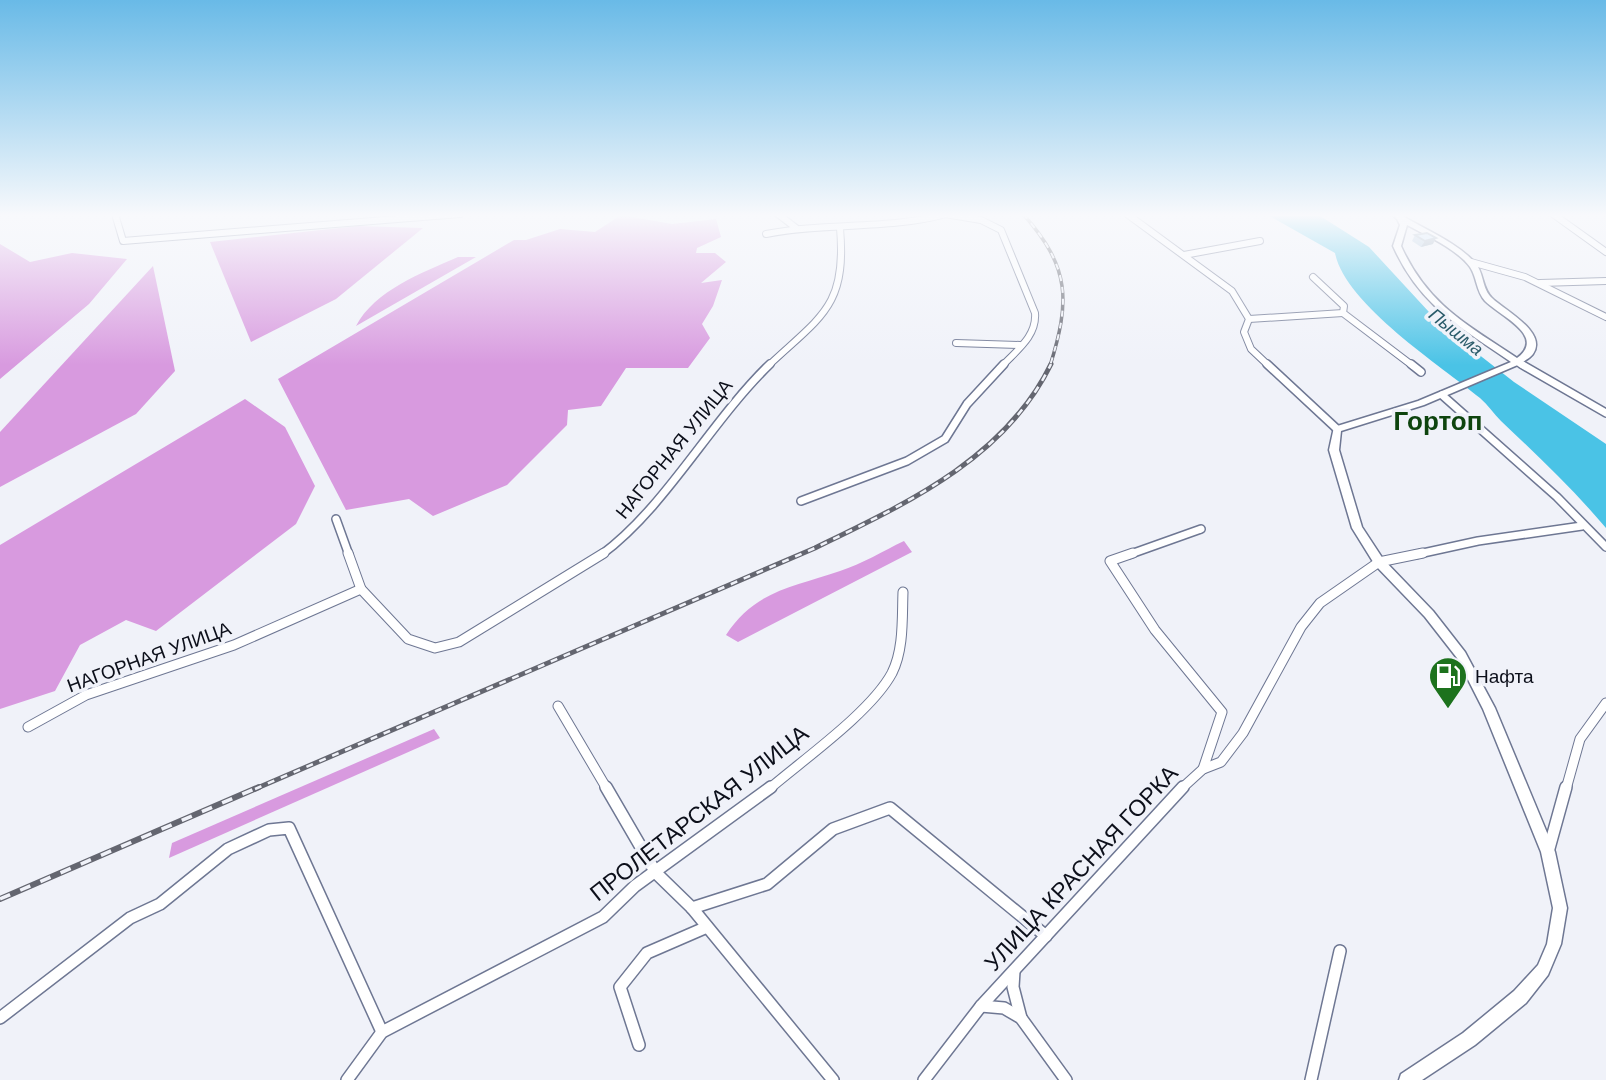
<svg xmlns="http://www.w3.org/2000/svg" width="1606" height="1080" font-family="Helvetica,sans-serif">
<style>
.forest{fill:#d89adf}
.water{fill:#4ac3e6}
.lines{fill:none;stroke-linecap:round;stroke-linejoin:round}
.street-far3-casing{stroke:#6e7793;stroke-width:8}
.street-far2-casing{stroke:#6e7793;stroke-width:10}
.street-far1-casing{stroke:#6e7793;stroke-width:11}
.street-casing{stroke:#6e7793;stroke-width:14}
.secondary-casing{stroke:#6e7793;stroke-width:3}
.street-far3{stroke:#fff;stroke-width:6}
.street-far2{stroke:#fff;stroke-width:7}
.street-far1{stroke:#fff;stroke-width:9}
.street{stroke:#fff;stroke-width:11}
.secondary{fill:#fff;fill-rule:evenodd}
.rail-far2-casing{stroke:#646670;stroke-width:3.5}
.rail-far1-casing{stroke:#646670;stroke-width:5}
.rail-casing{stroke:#646670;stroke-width:6}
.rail-far2{stroke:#f0f2f9;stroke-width:2;stroke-dasharray:6;stroke-linecap:butt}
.rail-far1{stroke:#f0f2f9;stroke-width:2.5;stroke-dasharray:7;stroke-linecap:butt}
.rail{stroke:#f0f2f9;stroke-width:3.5;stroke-dasharray:11;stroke-linecap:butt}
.wall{fill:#aac3da}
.shaded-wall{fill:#8b9fb1}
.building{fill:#c6e3fd;stroke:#8b9fb1;stroke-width:2}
.labels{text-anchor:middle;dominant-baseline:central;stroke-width:7;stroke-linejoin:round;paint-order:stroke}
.far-water-label{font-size:18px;font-style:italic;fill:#2a5b6a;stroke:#f0f2f9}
.street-label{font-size:19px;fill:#0c0f1a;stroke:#f0f2f9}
.poi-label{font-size:19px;fill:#0c0f1a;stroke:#f0f2f9;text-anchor:start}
.near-street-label{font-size:23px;fill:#0c0f1a;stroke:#f0f2f9}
.district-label{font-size:26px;font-weight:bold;fill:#0e440e;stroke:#f0f2f9}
</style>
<rect width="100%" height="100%" fill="#f0f2f9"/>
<!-- forest -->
<g class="forest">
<path d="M621,215L672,224L716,219L721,237L697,248L696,253H715L726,262L701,283L722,280L713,306L702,324L710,338L688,368H626L601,406L568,410L567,425L507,485L433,516L409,499L346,510L278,379L514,240H526L560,229L595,232Z"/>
<path d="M358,226L423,228L336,299L251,342L210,242Z"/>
<path d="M0,244L30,262L72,253L127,259L89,304L0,379Z"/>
<path d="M458,257H476L356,326C375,290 422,273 458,257Z"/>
<path d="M153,266L175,371L136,414L0,487V432Z"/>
<path d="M245,399L285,427L315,486L296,524L156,631L126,620L80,645L55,691L0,709V545Z"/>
<path d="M904,541L912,552L738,642L726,635C755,590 794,587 840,571C862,564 883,551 904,541Z"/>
<path d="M434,729L440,738L169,858L172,843Z"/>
</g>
<!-- water -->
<path class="water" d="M1266,214H1317L1369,247L1441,325L1514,382L1606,444V528C1573,489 1538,456 1501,421C1494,414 1488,405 1480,398C1441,366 1345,304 1335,253Z"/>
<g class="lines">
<defs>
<g id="street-far3">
<path d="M115,214L123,241L460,214"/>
<path d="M778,214L796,228"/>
<path d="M945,214L981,220L1001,230L1035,313C1037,336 1017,350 1002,366"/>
<path d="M1127,214L1232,291L1249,319L1244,332L1251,349L1269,366"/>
<path d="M1553,214L1606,252"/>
<path d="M766,234C825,222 888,230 946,214"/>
<path d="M1184,255L1260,241"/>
<path d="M1471,262L1525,277L1606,317"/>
<path d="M1313,277L1344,306L1343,313L1413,366"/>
<path d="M1540,283L1606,281"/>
<path d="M1249,319L1343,313"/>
<path d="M956,343L1020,345"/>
<path d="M1517,362L1524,366"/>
<path d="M768,366C821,316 847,307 840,228"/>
</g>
<g id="street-far2">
<path d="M1267,364L1337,429"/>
<path d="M1411,364L1421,372"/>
<path d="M1521,364L1606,413"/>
<path d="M1442,395L1557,497L1606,547"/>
<path d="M801,501L907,461L945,439L967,404L1004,364"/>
<path d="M336,519L349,555"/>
<path d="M601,555C666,507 710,422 770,364"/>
<path d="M1128,555L1201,529"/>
<path d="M1414,555L1478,541L1582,526"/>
</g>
<g id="street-far1">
<path d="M348,553L361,589L408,639L435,648L459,642L604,553"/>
<path d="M1133,553L1110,561L1155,630L1222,712L1203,769"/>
<path d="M558,706L607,789"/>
<path d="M28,727L86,695L234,645L361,589"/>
<path d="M769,789C804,759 871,712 892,673C904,649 902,618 903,592"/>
<path d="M1181,789L1203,769L1221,762L1243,733L1301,627L1320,603L1379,562L1423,553"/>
<path d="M1566,789L1580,739L1606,703"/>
</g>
<g id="street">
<path d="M606,787L656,873L692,908L833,1080"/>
<path d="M1548,852L1566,787"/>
<path d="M692,908L767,884L833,829L890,808L1046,936"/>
<path d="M1014,971L1013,987L1021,1018"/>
<path d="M981,1006L1004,1008L1021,1018L1066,1080"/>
<path d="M0,1018L130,918L160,904L228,849L269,830L289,828L382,1032"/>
<path d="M639,1045L620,987L647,953L707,927"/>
<path d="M347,1080L382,1032L603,917L635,886L771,787"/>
<path d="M924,1080L981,1006L1183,787"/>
<path d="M1311,1080L1340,951"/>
</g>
<path id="secondary" d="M1391,214H1399C1422,228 1459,243 1476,264C1484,274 1482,289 1492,298C1504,310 1548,332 1533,354C1530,358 1524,361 1520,364L1424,405L1341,431L1339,450L1362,527L1383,559L1433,611L1465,652L1495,708L1555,852L1567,908L1561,944L1548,975L1526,1003L1475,1045L1422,1080H1399L1401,1074L1463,1033L1514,991L1538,965L1547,944L1553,908L1541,852L1483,709L1457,658L1425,617L1375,565L1352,528L1329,450L1334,427L1418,401L1511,362C1459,326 1420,306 1393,246L1400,225L1397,219ZM1407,225C1426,235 1458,250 1470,267C1477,277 1476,291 1485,301C1500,316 1547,336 1517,358C1466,324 1427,304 1401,246Z"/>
</defs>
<!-- street-far3 casing -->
<use href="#street-far3" class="street-far3-casing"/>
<!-- street-far2 casing -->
<use href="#street-far2" class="street-far2-casing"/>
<!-- street-far1 casing -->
<use href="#street-far1" class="street-far1-casing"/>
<!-- street casing -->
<use href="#street" class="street-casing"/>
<!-- secondary casing -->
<use href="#secondary" class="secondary-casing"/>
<!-- street-far3 -->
<use href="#street-far3" class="street-far3"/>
<!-- street-far2 -->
<use href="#street-far2" class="street-far2"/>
<!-- street-far1 -->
<use href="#street-far1" class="street-far1"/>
<!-- street -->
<use href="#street" class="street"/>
<!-- secondary -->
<use href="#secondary" class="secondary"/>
<defs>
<path id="rail-far2" d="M1023,214C1071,268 1070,301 1050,366"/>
<path id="rail-far1" d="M255,789L815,548C905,504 1005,459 1051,364"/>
<path id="rail" d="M0,899L259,787"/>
</defs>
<!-- rail-far2 casing -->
<use href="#rail-far2" class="rail-far2-casing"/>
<!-- rail-far1 casing -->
<use href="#rail-far1" class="rail-far1-casing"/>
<!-- rail casing -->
<use href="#rail" class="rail-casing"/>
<!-- rail-far2 -->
<use href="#rail-far2" class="rail-far2"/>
<!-- rail-far1 -->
<use href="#rail-far1" class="rail-far1"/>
<!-- rail -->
<use href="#rail" class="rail"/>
</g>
<!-- wall -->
<path class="wall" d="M1415,235L1433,244L1421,247L1412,241Z"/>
<!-- shaded-wall -->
<path class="shaded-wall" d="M1436,238L1433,244L1421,247L1425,241Z"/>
<!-- building -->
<path class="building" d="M1427,233L1436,238L1425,241L1415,235Z"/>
<!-- sky -->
<linearGradient id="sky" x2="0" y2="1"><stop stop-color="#69bae7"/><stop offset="0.59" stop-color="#f8f9fc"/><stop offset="1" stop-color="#f8f9fc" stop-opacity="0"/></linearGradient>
<rect width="1606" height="365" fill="url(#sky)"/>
<!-- icons -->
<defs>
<symbol id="fuel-pin" viewBox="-11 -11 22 30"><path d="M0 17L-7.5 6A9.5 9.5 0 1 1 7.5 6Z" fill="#1d721d" stroke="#f0f2f9"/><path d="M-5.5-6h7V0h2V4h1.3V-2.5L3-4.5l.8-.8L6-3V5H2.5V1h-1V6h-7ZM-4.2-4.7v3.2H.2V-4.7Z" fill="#fff"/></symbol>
</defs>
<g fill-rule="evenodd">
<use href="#fuel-pin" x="1426" y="654" width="44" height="60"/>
</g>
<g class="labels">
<!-- far-water labels -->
<g class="far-water-label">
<text transform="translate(1456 332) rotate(39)">Пышма</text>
</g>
<!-- street labels -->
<g class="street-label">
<text transform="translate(674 449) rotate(-51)">НАГОРНАЯ УЛИЦА</text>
<text transform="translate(149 657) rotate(-20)">НАГОРНАЯ УЛИЦА</text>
</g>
<!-- poi labels -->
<g class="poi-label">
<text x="1475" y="676">Нафта</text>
</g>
<!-- near-street labels -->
<g class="near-street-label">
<text transform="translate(699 813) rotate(-38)">ПРОЛЕТАРСКАЯ УЛИЦА</text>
<text transform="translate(1081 868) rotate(-47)">УЛИЦА КРАСНАЯ ГОРКА</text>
</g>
<!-- district labels -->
<g class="district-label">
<text x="1438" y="421">Гортоп</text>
</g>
</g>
</svg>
